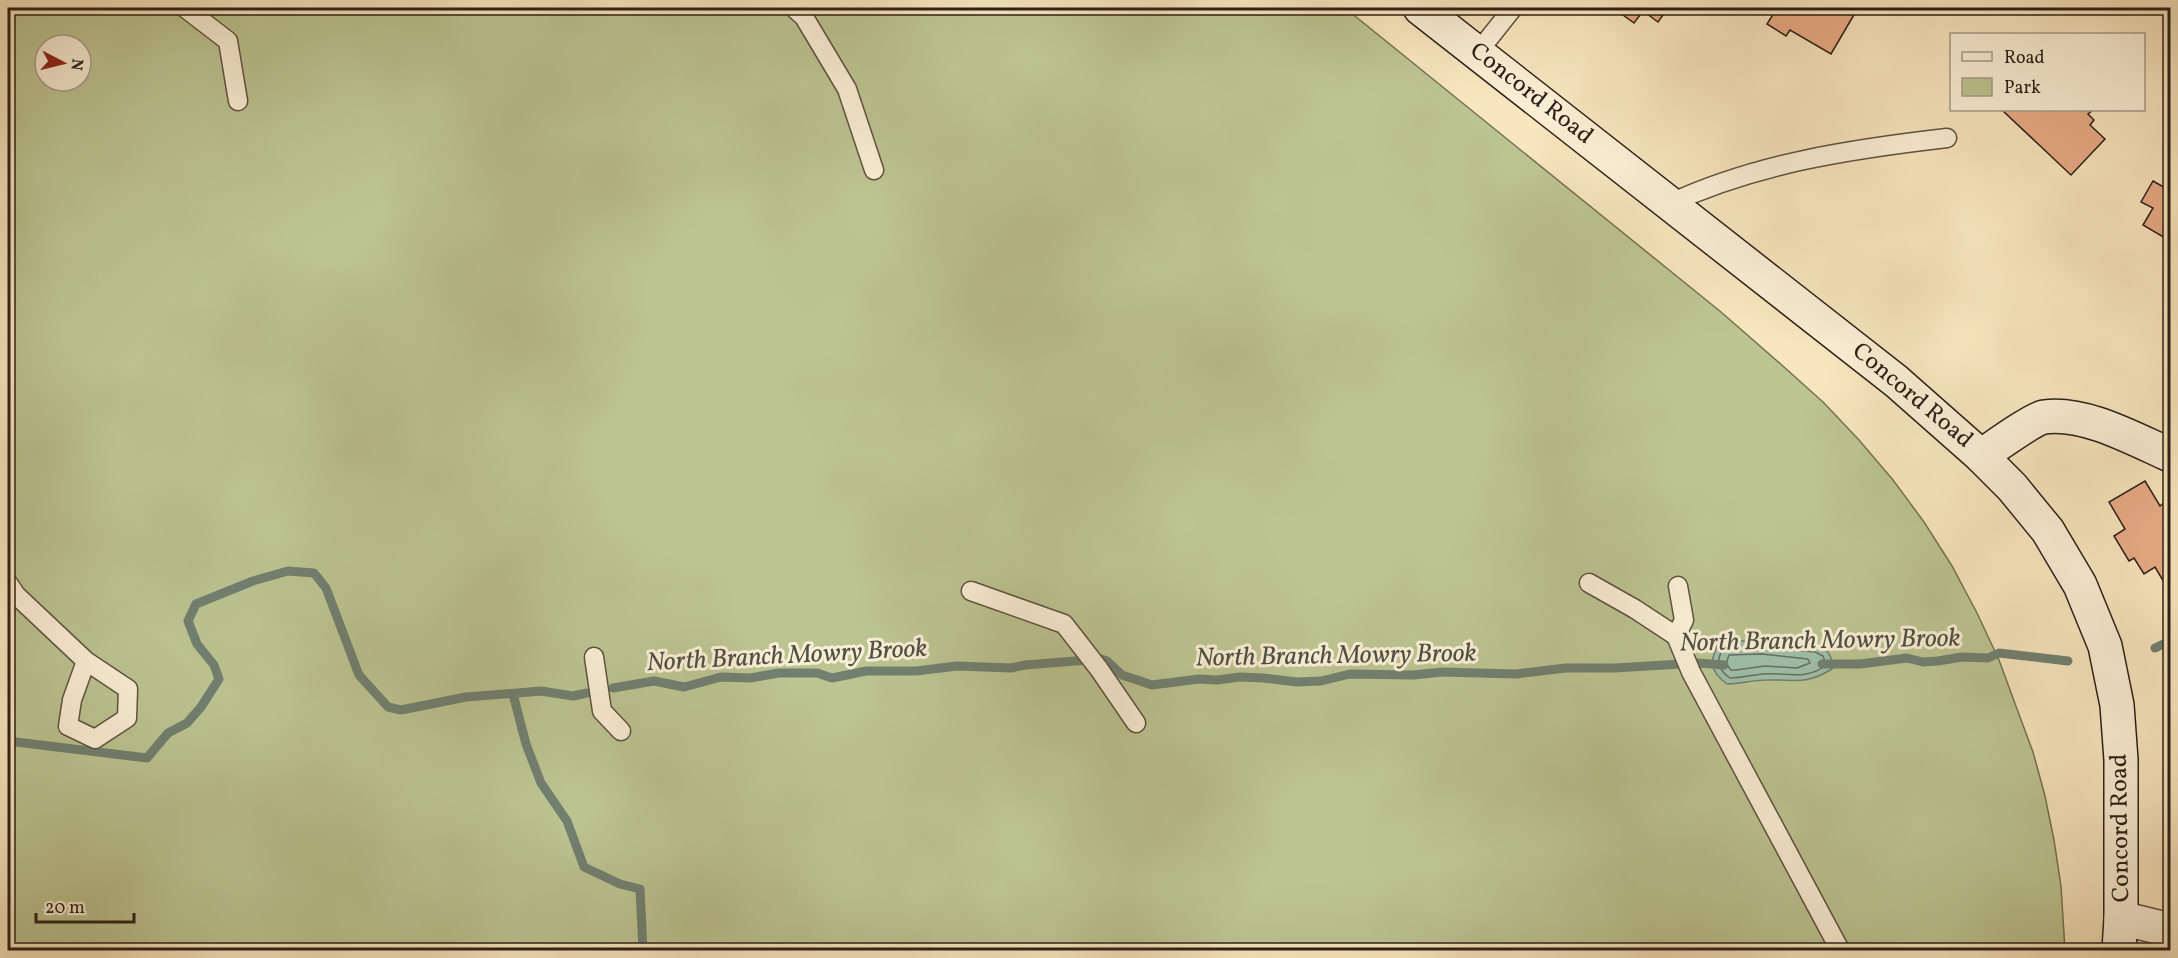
<svg xmlns="http://www.w3.org/2000/svg" width="2178" height="958" font-family="Vollkorn,serif">
<style>
.green{fill:#bcc592;stroke:#747256;stroke-width:1.5;fill-rule:evenodd}
.water{fill:#9fc0ab;stroke:#718071;stroke-width:1.5}
.lines{fill:none;stroke-linecap:round;stroke-linejoin:round}
.shore{stroke:#667062;stroke-width:1.5}
.stream{stroke:#718071;stroke-width:9}
.building{fill:#e8ac87;stroke:#2c201a;stroke-width:1.5}
.lane-casing{stroke:#5f5243;stroke-width:21}
.street-casing{stroke:#5f5243;stroke-width:36}
.secondary-casing{stroke:#2c201a;stroke-width:36}
.lane{stroke:#faefd5;stroke-width:18}
.street{stroke:#faefd5;stroke-width:33}
.secondary{stroke:#faefd5;stroke-width:33}
.labels{text-anchor:middle;dominant-baseline:central;stroke-width:6;stroke-linejoin:round;paint-order:stroke}
.street-label{font-size:24px;fill:#2c201a;stroke:#faefd5}
.water-label{font-size:26px;font-style:italic;fill:#4e5046;stroke:#faefd5}
</style>
<rect width="100%" height="100%" fill="#f8e6be"/>
<filter id="stains"><feTurbulence type="fractalNoise" baseFrequency=".00333" numOctaves="4"/><feColorMatrix values="0 0 0 0 .2 0 0 0 0 .09 0 0 0 0 .02 0 0 0 .5 -.17"/></filter>
<radialGradient id="worn" r=".72"><stop offset=".6" stop-color="#630" stop-opacity="0"/><stop offset="1" stop-color="#630" stop-opacity=".3"/></radialGradient>
<!-- green -->
<path class="green" d="M8,8H344L380,12L387,8H1345L1721,312L1784,367L1823,402L1859,440L1893,480L1924,522L1952,566L1977,613L1999,660L2017,709L2033,752L2045,796L2054,840L2061,886L2065,950H8ZM45,45H81V81H45Z"/>
<!-- water -->
<path class="water" d="M1720,641C1739,641 1815,639 1827,651C1832,657 1832,662 1832,669C1804,686 1795,679 1766,680C1753,680 1740,684 1727,684C1709,671 1709,660 1720,641Z"/>
<g class="lines">
<!-- shore -->
<g class="shore">
<path d="M1763,647L1815,652L1823,656L1826,665C1807,681 1784,672 1763,674C1752,675 1741,678 1730,678C1718,670 1715,660 1724,648Z"/>
<path d="M1762,654L1808,659L1810,663L1797,668L1765,666L1736,670H1731L1726,664L1729,655Z"/>
</g>
<!-- stream -->
<g class="stream">
<path d="M2155,648L2170,641"/>
<path d="M1822,664H1860L1907,658L1923,662L1938,661L1962,657L1988,658L1999,653L2068,661"/>
<path d="M613,688L654,681L684,687L721,677L750,678L779,673H817L832,678L866,671H916L957,666L1011,668L1025,665L1101,659L1107,661L1122,675L1152,685L1199,679L1217,680L1240,677L1263,678L1297,682L1321,681L1350,674L1413,675L1442,672L1516,674L1566,668H1615L1698,663L1724,665"/>
<path d="M513,694L526,744L541,783L567,821L584,867L620,884L640,889L643,950"/>
<path d="M8,741L147,758L168,733L187,723L201,707L219,679L214,665L197,644L188,621L196,604L253,581L288,571L314,573L326,588L359,675L388,707L401,710L466,697L541,691L573,696L587,693"/>
</g>
</g>
<!-- building -->
<g class="building">
<path d="M1618,8H1668L1658,22L1643,11L1634,23L1616,10Z"/>
<path d="M1777,8H1845L1855,13L1831,54L1790,30L1786,36L1767,24Z"/>
<path d="M2002,110H2093L2088,114L2094,120L2090,125L2105,139L2071,175Z"/>
<path d="M2153,181L2167,189L2170,183V241L2143,225L2153,208L2141,202Z"/>
<path d="M2145,481L2160,506L2165,502L2170,511V588L2168,589L2155,567L2144,574L2134,558L2129,561L2114,536L2125,529L2109,502Z"/>
</g>
<g class="lines">
<defs>
<g id="lane">
<path d="M185,8L228,41L238,101"/>
<path d="M794,8L804,17L847,89L874,170"/>
<path d="M1478,52L1513,8"/>
<path d="M1669,204C1757,163 1852,149 1947,138"/>
<path d="M8,583L16,595L86,661L128,689L127,718L95,739L68,726L72,700L86,661"/>
<path d="M1589,583L1635,609L1676,636"/>
<path d="M1678,586L1684,620L1676,636L1691,672L1840,950"/>
<path d="M971,591L1064,624L1099,669L1136,723"/>
<path d="M594,657L602,711L621,731"/>
</g>
<path id="street" d="M2121,918L2170,930"/>
<g id="secondary">
<path d="M1420,8L1896,381L1981,456L2012,487L2048,531L2080,585L2105,646L2117,705L2121,760V918L2119,950"/>
<path d="M1981,456C1993,448 2033,419 2044,417C2084,411 2134,439 2170,455"/>
</g>
</defs>
<!-- lane casing -->
<use href="#lane" class="lane-casing"/>
<!-- street casing -->
<use href="#street" class="street-casing"/>
<!-- secondary casing -->
<use href="#secondary" class="secondary-casing"/>
<!-- lane -->
<use href="#lane" class="lane"/>
<!-- street -->
<use href="#street" class="street"/>
<!-- secondary -->
<use href="#secondary" class="secondary"/>
</g>
<g class="labels">
<!-- street labels -->
<g class="street-label">
<text transform="translate(1531 94) rotate(38)">Concord Road</text>
<text transform="translate(1912 396) rotate(40)">Concord Road</text>
<text transform="translate(2121 828) rotate(-91)">Concord Road</text>
</g>
<!-- water labels -->
<g class="water-label">
<text transform="translate(1820 641) rotate(-1)">North Branch Mowry Brook</text>
<text transform="translate(787 656) rotate(-3)">North Branch Mowry Brook</text>
<text transform="translate(1336 656) rotate(-1)">North Branch Mowry Brook</text>
</g>
</g>
<!-- margin -->
<rect width="2178" height="958" fill="none" stroke="#f8e6be" stroke-width="30"/>
<rect x="9" y="9" width="2160" height="940" fill="none" stroke="#2c201a" stroke-width="3"/>
<rect x="15" y="15" width="2148" height="928" fill="none" stroke="#2c201a" stroke-width="1.5"/>
<!-- legend -->
<rect x="1950" y="33" width="195" height="78" fill="#faefd5" stroke="#a89c8a" stroke-width="1.5"/>
<rect x="1962" y="52" width="30" height="9" fill="#faefd5" stroke="#a89c8a" stroke-width="1.5"/>
<text x="2004" y="63" font-size="18" fill="#2c201a">Road</text>
<rect x="1962" y="78" width="30" height="18" fill="#bcc592" stroke="#a89c8a" stroke-width="1.5"/>
<text x="2004" y="93" font-size="18" fill="#2c201a">Park</text>
<!-- north arrow -->
<g transform="translate(63 63) rotate(97)"><circle r="28" fill="#faefd5" stroke="#a89c8a" stroke-width="1.5"/>
<path d="M0-4.5L10 22L0 15L-10 22Z" fill="#8f2418"/>
<text y="-9" font-size="16" font-weight="bold" text-anchor="middle" fill="#2c201a">N</text>
</g>
<!-- scale -->
<path d="M36 913v9h98v-9" fill="none" stroke="#2c201a" stroke-width="3"/>
<text x="45" y="913" font-size="18" fill="#2c201a" stroke="#faefd5" stroke-width="4.5" paint-order="stroke">20 m</text>
<rect width="100%" height="100%" filter="url(#stains)"/>
<rect width="100%" height="100%" fill="url(#worn)"/>
</svg>
